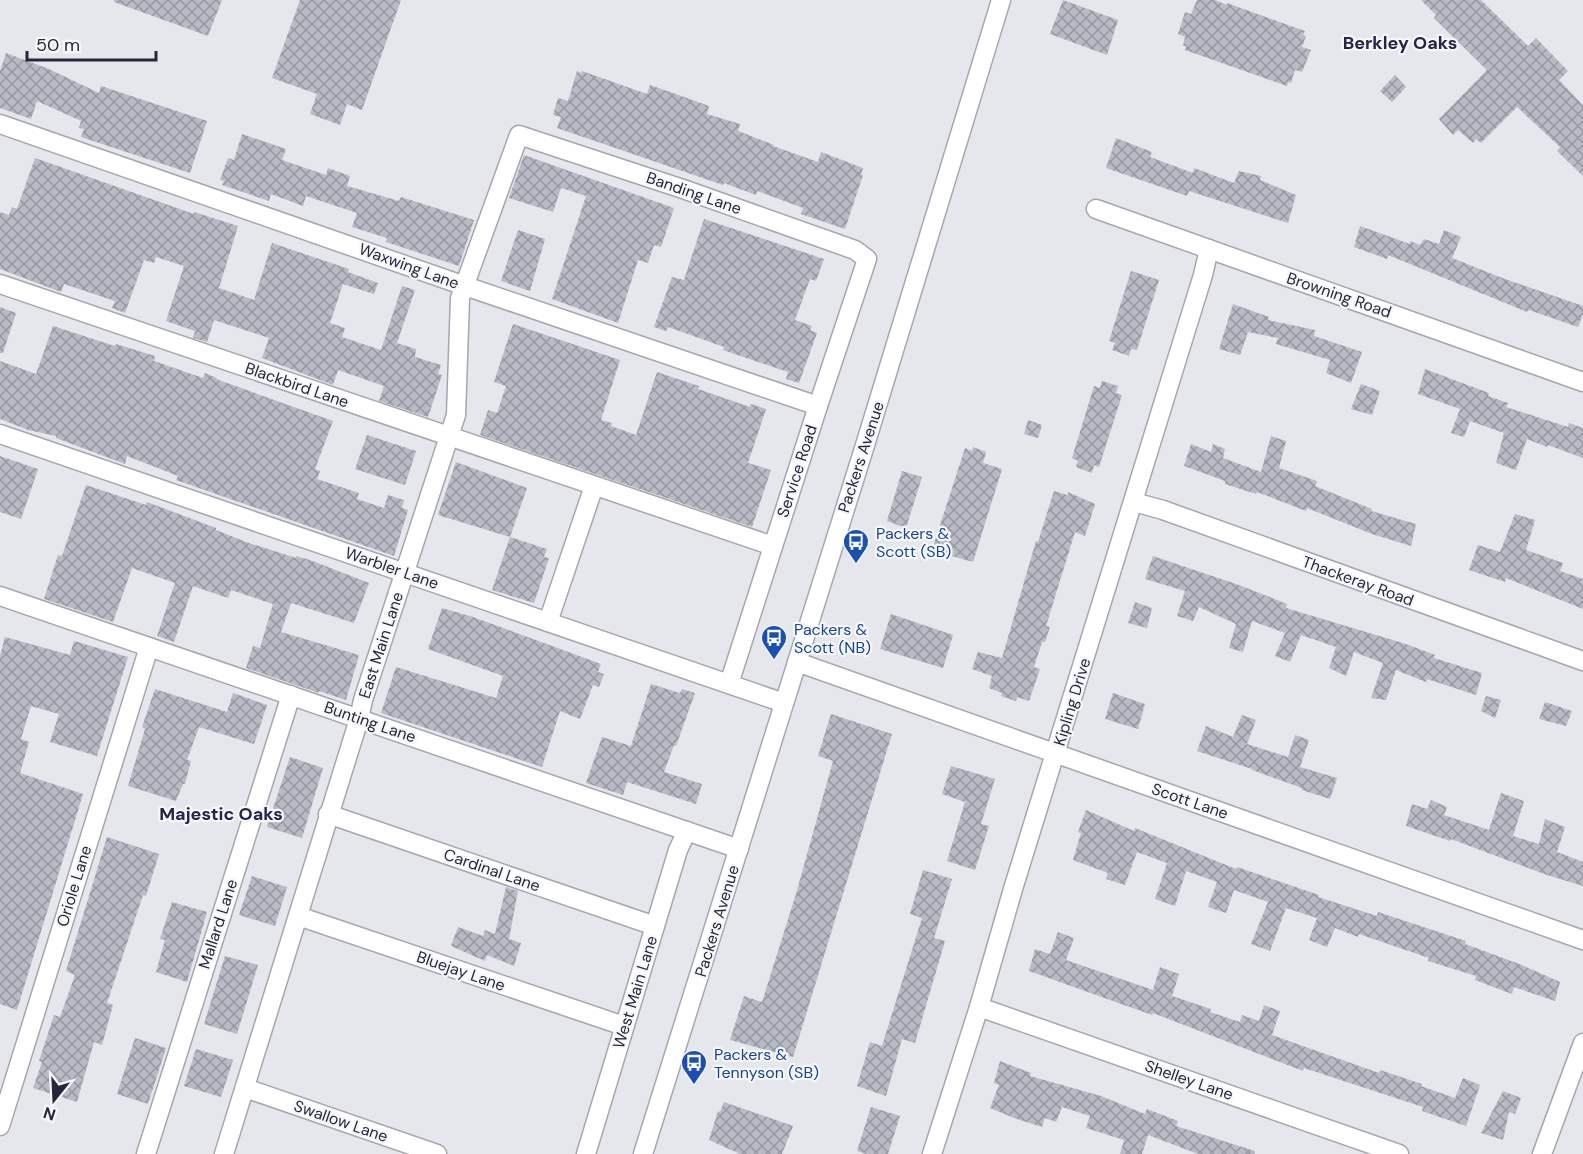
<svg xmlns="http://www.w3.org/2000/svg" width="1583" height="1154" font-family="'DM Sans',sans-serif">
<style>
.building{fill:url(#building-cross-hatch)}
.lines{fill:none;stroke-linecap:round;stroke-linejoin:round}
.street-casing{stroke:#a5a6b1;stroke-width:21}
.secondary-casing{stroke:#a5a7b8;stroke-width:21}
.street{stroke:#fff;stroke-width:18}
.secondary{stroke:#fff;stroke-width:18}
.labels{text-anchor:middle;dominant-baseline:central;stroke-width:4.5;stroke-linejoin:round;paint-order:stroke}
.street-label{font-size:16px;fill:#26273d;stroke:#f6f7fa}
.transit-label{font-size:16px;fill:#164399;stroke:#f6f7fa;text-anchor:start}
.neighbourhood-label{font-size:18px;font-weight:bold;fill:#24254d;stroke:#f6f7fa}
</style>
<defs>
<pattern id="building-cross-hatch" width="8" height="8" patternUnits="userSpaceOnUse" patternTransform="scale(1.5)"><rect width="8" height="8" fill="#b8bbc5"/><path d="M0 0l8 8M0 8l8-8" fill="none" stroke="#9598a1"/></pattern>
</defs>
<rect width="100%" height="100%" fill="#e6e7ed"/>
<!-- building -->
<g class="building">
<path d="M114,0H222L208,36L114,2Z"/>
<path d="M300,0H401L362,110L347,104L340,125L310,114L317,94L272,78Z"/>
<path d="M1063,0L1118,20L1107,55L1050,34Z"/>
<path d="M1197,0H1215L1227,5V3L1305,31L1303,35L1306,36L1302,47L1311,50L1302,72L1295,70L1291,83L1288,82L1287,86L1185,50L1186,46H1183L1185,37L1178,34L1185,12L1191,14Z"/>
<path d="M1421,0H1481L1528,46L1536,38L1568,71L1559,80L1583,105V176L1557,151L1560,147L1517,107L1481,143L1476,139L1473,143L1458,130L1453,135L1439,119L1487,70L1434,18L1436,15Z"/>
<path d="M6,53L49,69L99,93L101,86L207,121L190,173L81,137L84,129L79,128L81,121L37,101L31,119L0,108V71Z"/>
<path d="M577,71L581,73L582,71L647,94L650,85L673,93L709,106L707,114L740,124L738,131L774,145L773,146L818,162L821,152L863,168L861,175H863L845,229L801,214L803,208L757,191L756,195L724,183L723,185L557,128L561,117L553,115L558,98L568,101Z"/>
<path d="M1395,75L1406,87L1392,102L1380,91Z"/>
<path d="M242,134L286,149L282,160L326,175L328,168L350,176L347,186L399,201L401,197L474,220L459,266L386,242L387,238L352,227L357,213L306,196L303,206L271,194L269,201L222,185L224,181L220,180L228,158L234,160Z"/>
<path d="M1116,138L1152,152L1150,157L1193,173L1194,168L1234,183L1239,171L1261,176L1260,180L1296,195L1288,223L1189,191L1187,196L1106,168Z"/>
<path d="M524,155L674,208L661,247L654,245L648,263L638,260L618,323L552,299L586,196L561,188L553,212L509,198Z"/>
<path d="M35,158L194,214V212L238,226L219,288L254,300L272,243L349,269L348,272L378,283L374,294L343,284L330,323L345,328L342,337L381,350L402,286L415,290L397,343L416,349L415,357L441,365L438,374L442,375L428,417L379,401L384,386L338,370L333,385L262,358L269,338L214,320L207,342L193,338L195,331L166,321L184,266L156,257L154,263L144,260L125,313L112,308L115,301L64,284L61,292L0,269V212L9,215L12,207L17,209Z"/>
<path d="M704,219L824,259L816,281L810,279L795,320L812,326L810,330L817,333L799,383L786,379L788,372L723,350L724,347L668,327L666,331L654,327L672,277L684,280Z"/>
<path d="M1360,226L1410,244V241L1420,245L1424,239L1439,244L1444,230L1461,237L1452,258L1505,279L1583,306V314L1578,327L1529,310L1527,312L1388,255L1387,259L1354,247Z"/>
<path d="M518,230L545,239L530,291L501,281Z"/>
<path d="M1131,271L1159,280L1137,350L1131,349L1129,356L1112,350L1115,343L1109,341Z"/>
<path d="M1233,304L1269,317L1268,320L1315,330L1314,336L1362,352L1351,383L1326,373L1330,360L1276,344L1278,338L1248,332L1240,355L1219,349Z"/>
<path d="M0,307L16,313L3,353H0Z"/>
<path d="M513,324L620,360L601,420L612,423L611,426L636,435L657,372L699,386L698,389L750,407L751,404L766,409L748,463L771,470L752,527L480,435L488,410L497,413L506,386L494,382Z"/>
<path d="M53,326L115,346L116,344L155,356L154,361L203,378L205,373L217,378L216,379L333,421L315,469L320,471L317,479L359,493L357,499L384,508L388,495L404,500L402,508L408,510L394,556L176,480L178,476L127,456L125,464L56,438V436L28,430L0,419V361L36,374Z"/>
<path d="M1425,369L1489,393L1488,396L1508,403L1506,407L1568,427L1569,423L1583,428V458L1548,445L1547,447L1527,439L1516,470L1496,463L1504,433L1470,421L1464,437L1451,433L1460,409L1418,394Z"/>
<path d="M1102,381L1118,386L1116,393L1122,395L1099,467L1094,465L1092,473L1076,467L1078,461L1072,458L1094,386L1100,388Z"/>
<path d="M1361,384L1380,391L1372,415L1351,409Z"/>
<path d="M1028,420L1042,425L1038,438L1024,434Z"/>
<path d="M367,435L416,451L405,485L355,469Z"/>
<path d="M1271,436L1286,441L1279,468L1317,481L1315,486L1372,509L1371,511L1416,524L1411,546L1372,534L1307,508L1306,511L1257,492L1256,494L1225,484V481L1184,466L1191,444L1211,452L1213,444L1225,449L1223,458L1261,472Z"/>
<path d="M973,447L986,452L983,463L1002,469L973,562L941,553L942,549L933,547L965,448L972,451Z"/>
<path d="M0,456L38,469L21,519L0,512Z"/>
<path d="M456,462L527,488L510,537L547,549L544,557L549,558L534,603L492,590L510,537L438,515Z"/>
<path d="M902,471L922,477L906,528L887,521Z"/>
<path d="M86,485L146,505L147,502L155,505L216,528V530L246,542L296,558V556L310,560L369,583L354,623L291,603L281,632L359,655L346,700L319,691V693L246,668L253,646L260,648L273,604L231,590L228,598L193,586L174,642L157,636L175,583L132,568L113,622L44,599L58,555L62,556Z"/>
<path d="M1054,491L1068,495V492L1095,504L1085,536L1075,532L1046,626L1050,627L1045,642H1042L1034,667L1040,669L1029,701L1017,697L1016,701L1001,696L1002,693L989,688L992,676L972,669L978,652L1002,658L1036,541L1038,542Z"/>
<path d="M1515,514L1535,520L1526,550L1563,563L1560,571L1583,579V609L1506,578L1505,582L1469,570L1478,545L1500,552Z"/>
<path d="M1153,556L1239,585L1287,604L1286,608L1406,644L1435,655L1434,658L1482,673L1476,695L1427,679L1426,682L1396,670L1386,700L1371,698L1383,663L1354,652L1346,676L1329,668L1336,647L1301,635L1290,662L1275,656L1285,633L1252,621L1243,652L1229,648L1236,624L1199,607L1193,621L1177,616L1185,591L1145,579Z"/>
<path d="M1135,602L1152,608L1147,628L1128,623Z"/>
<path d="M442,608L473,617L601,664L598,672L604,674L599,687L593,685L580,719L560,711L542,767L381,713L396,667L496,698L503,676L428,649Z"/>
<path d="M891,614L953,635L943,668L880,649Z"/>
<path d="M5,637L70,655L74,641L128,657L97,756L50,742L59,714L31,706L21,739L29,742L20,773L83,794L17,1010L0,1004V656Z"/>
<path d="M651,684L680,693L682,689L695,693L676,746L674,745L664,772L702,784L696,804L627,782L623,795L586,783L602,737L631,746Z"/>
<path d="M155,689L227,712L233,693L267,705L254,744L199,727L187,760L191,761L185,784H183L176,801L128,786L145,729L142,727Z"/>
<path d="M1113,693L1145,704L1138,729L1105,719Z"/>
<path d="M1486,696L1501,700L1495,718L1481,711Z"/>
<path d="M1545,702L1572,711L1566,726L1539,719Z"/>
<path d="M831,714L892,734L793,1057L730,1040L744,996L762,1002L796,894L833,761L818,756Z"/>
<path d="M1242,715L1256,720L1247,744L1288,757L1295,735L1309,740L1300,767L1337,778L1330,799L1302,790V788L1252,770V769L1197,751L1206,726L1233,737Z"/>
<path d="M290,757L323,768L302,838L267,827Z"/>
<path d="M951,766L995,779L981,824L989,826L975,870L947,861L965,802L942,794Z"/>
<path d="M1501,793L1524,801L1513,836L1539,844L1545,819L1565,827L1557,852L1583,862V886L1547,875L1451,839L1450,841L1406,826L1412,804L1427,809L1431,800L1447,807L1444,815L1489,830Z"/>
<path d="M1086,810L1134,831L1135,828L1236,869L1237,867L1319,895L1318,897L1377,916L1378,912L1466,941L1465,944L1522,965L1560,982L1555,1001L1514,987L1512,994L1475,980L1476,976L1428,961L1429,958L1359,934L1358,937L1335,928L1327,947L1309,940L1317,918L1286,908L1270,951L1251,944L1268,902L1234,890L1226,913L1208,907L1217,882L1186,871L1175,906L1155,899L1167,863L1137,852L1125,885L1106,879L1108,873L1073,860L1081,833L1078,832Z"/>
<path d="M107,837L159,854L146,896L143,895L107,1003L113,1005L102,1045L94,1042L77,1102L33,1088L42,1062L39,1061L54,1015L60,1017L75,975L66,971Z"/>
<path d="M923,870L952,879L934,938L945,941L915,1043L902,1039L886,1096L857,1086L870,1042L882,1046L922,918L910,914Z"/>
<path d="M252,876L287,887L275,926L239,915Z"/>
<path d="M506,887L518,891L509,939L521,943L514,966L487,955L485,961L451,946L458,927L483,936L485,930L495,934Z"/>
<path d="M172,902L207,912L187,982L156,972L165,940L160,939Z"/>
<path d="M1058,932L1074,938L1066,960L1153,990L1160,967L1179,974L1172,996L1211,1009L1210,1012L1240,1022L1242,1015L1259,1021L1264,1005L1280,1011L1272,1035L1379,1073L1380,1070L1422,1084L1421,1086L1455,1098L1463,1078L1480,1085L1466,1126L1422,1111L1423,1107L1304,1068L1303,1071L1153,1013L1152,1015L1029,971L1035,949L1050,954Z"/>
<path d="M225,956L258,965L237,1034L204,1024Z"/>
<path d="M135,1038L166,1048L148,1104L117,1094Z"/>
<path d="M196,1049L233,1060L221,1097L184,1086Z"/>
<path d="M1000,1061L1031,1073L1030,1076L1101,1096L1145,1114L1147,1109L1178,1121L1176,1126L1255,1151V1154H1198L1148,1135L1142,1154H1120L1124,1140L1086,1128L1090,1116L1062,1107L1056,1122L1045,1118L1042,1127L1014,1118L990,1108L999,1085L994,1083Z"/>
<path d="M1503,1091L1521,1098L1515,1114L1509,1112L1503,1140L1481,1133Z"/>
<path d="M724,1102L793,1126L782,1154H740L709,1140L718,1111L720,1112Z"/>
<path d="M871,1107L900,1116L888,1154H867L857,1151Z"/>
</g>
<g class="lines">
<defs>
<g id="street">
<path d="M0,124L465,286L818,406"/>
<path d="M1096,209L1583,382"/>
<path d="M0,284L773,546"/>
<path d="M0,434L784,703"/>
<path d="M1134,502L1163,510L1583,661"/>
<path d="M0,596L739,849"/>
<path d="M548,622L594,486"/>
<path d="M797,662L1583,940"/>
<path d="M328,814L655,926"/>
<path d="M298,916L624,1026"/>
<path d="M979,1007L1399,1154"/>
<path d="M245,1088L437,1154"/>
<path d="M0,1126L149,647"/>
<path d="M146,1154L291,695"/>
<path d="M224,1154L359,719L363,700L456,415L460,298L519,135L683,189L855,250L867,259L818,406L729,684"/>
<path d="M586,1154L678,850L687,831"/>
<path d="M932,1154L979,1007L1013,889L1203,275L1209,249"/>
<path d="M1542,1154L1583,1043"/>
</g>
<path id="secondary" d="M643,1154L866,442L1001,0"/>
</defs>
<!-- street casing -->
<use href="#street" class="street-casing"/>
<!-- secondary casing -->
<use href="#secondary" class="secondary-casing"/>
<!-- street -->
<use href="#street" class="street"/>
<!-- secondary -->
<use href="#secondary" class="secondary"/>
</g>
<!-- icons -->
<defs>
<symbol id="bus-pin" viewBox="-11 -11 22 30"><path d="M0 17L-7.5 6A9.5 9.5 0 1 1 7.5 6Z" fill="#1a4fb4" stroke="#f6f7fa"/><path d="M-5-6H5V4H4V6H2V4H-2V6H-4V4H-5ZM-3.5-4V0h7V-4ZM-3.5 1.2v1.5H-2V1.2ZM2 1.2v1.5H3.5V1.2Z" fill="#fff"/></symbol>
</defs>
<g fill-rule="evenodd">
<use href="#bus-pin" x="841" y="527" width="30" height="40"/>
<use href="#bus-pin" x="759" y="623" width="30" height="40"/>
<use href="#bus-pin" x="679" y="1048" width="30" height="40"/>
</g>
<g class="labels">
<!-- street labels -->
<g class="street-label">
<text transform="translate(694 193) rotate(19)">Banding Lane</text>
<text transform="translate(409 266) rotate(20)">Waxwing Lane</text>
<text transform="translate(1339 295) rotate(19)">Browning Road</text>
<text transform="translate(297 385) rotate(19)">Blackbird Lane</text>
<text transform="translate(861 457) rotate(-72)">Packers Avenue</text>
<text transform="translate(797 471) rotate(-72)">Service Road</text>
<text transform="translate(392 568) rotate(19)">Warbler Lane</text>
<text transform="translate(1358 581) rotate(20)">Thackeray Road</text>
<text transform="translate(381 645) rotate(-72)">East Main Lane</text>
<text transform="translate(1072 702) rotate(-73)">Kipling Drive</text>
<text transform="translate(370 722) rotate(19)">Bunting Lane</text>
<text transform="translate(1190 801) rotate(19)">Scott Lane</text>
<text transform="translate(492 870) rotate(19)">Cardinal Lane</text>
<text transform="translate(74 886) rotate(-73)">Oriole Lane</text>
<text transform="translate(717 921) rotate(-73)">Packers Avenue</text>
<text transform="translate(218 924) rotate(-72)">Mallard Lane</text>
<text transform="translate(461 971) rotate(19)">Bluejay Lane</text>
<text transform="translate(635 992) rotate(-73)">West Main Lane</text>
<text transform="translate(1189 1080) rotate(19)">Shelley Lane</text>
<text transform="translate(341 1121) rotate(19)">Swallow Lane</text>
</g>
<!-- transit labels -->
<g class="transit-label">
<text x="876" y="533">Packers &amp;<tspan x="876" dy="18">Scott (SB)</tspan></text>
<text x="794" y="629">Packers &amp;<tspan x="794" dy="18">Scott (NB)</tspan></text>
<text x="714" y="1054">Packers &amp;<tspan x="714" dy="18">Tennyson (SB)</tspan></text>
</g>
<!-- neighbourhood labels -->
<g class="neighbourhood-label">
<text x="1400" y="43">Berkley Oaks</text>
<text x="221" y="814">Majestic Oaks</text>
</g>
</g>
<!-- north arrow -->
<g transform="translate(54 1100) rotate(198)" stroke="#f6f7fa" stroke-width="4.5" paint-order="stroke">
<path d="M0-4.5L10 22L0 15L-10 22Z" fill="#26273d"/>
<text y="-9" font-size="16" font-weight="bold" text-anchor="middle" fill="#26273d">N</text>
</g>
<!-- scale -->
<path d="M27 51v9h129v-9" fill="none" stroke="#26273d" stroke-width="3"/>
<text x="36" y="51" font-size="18" fill="#26273d" stroke="#f6f7fa" stroke-width="4.5" paint-order="stroke">50 m</text>
</svg>
